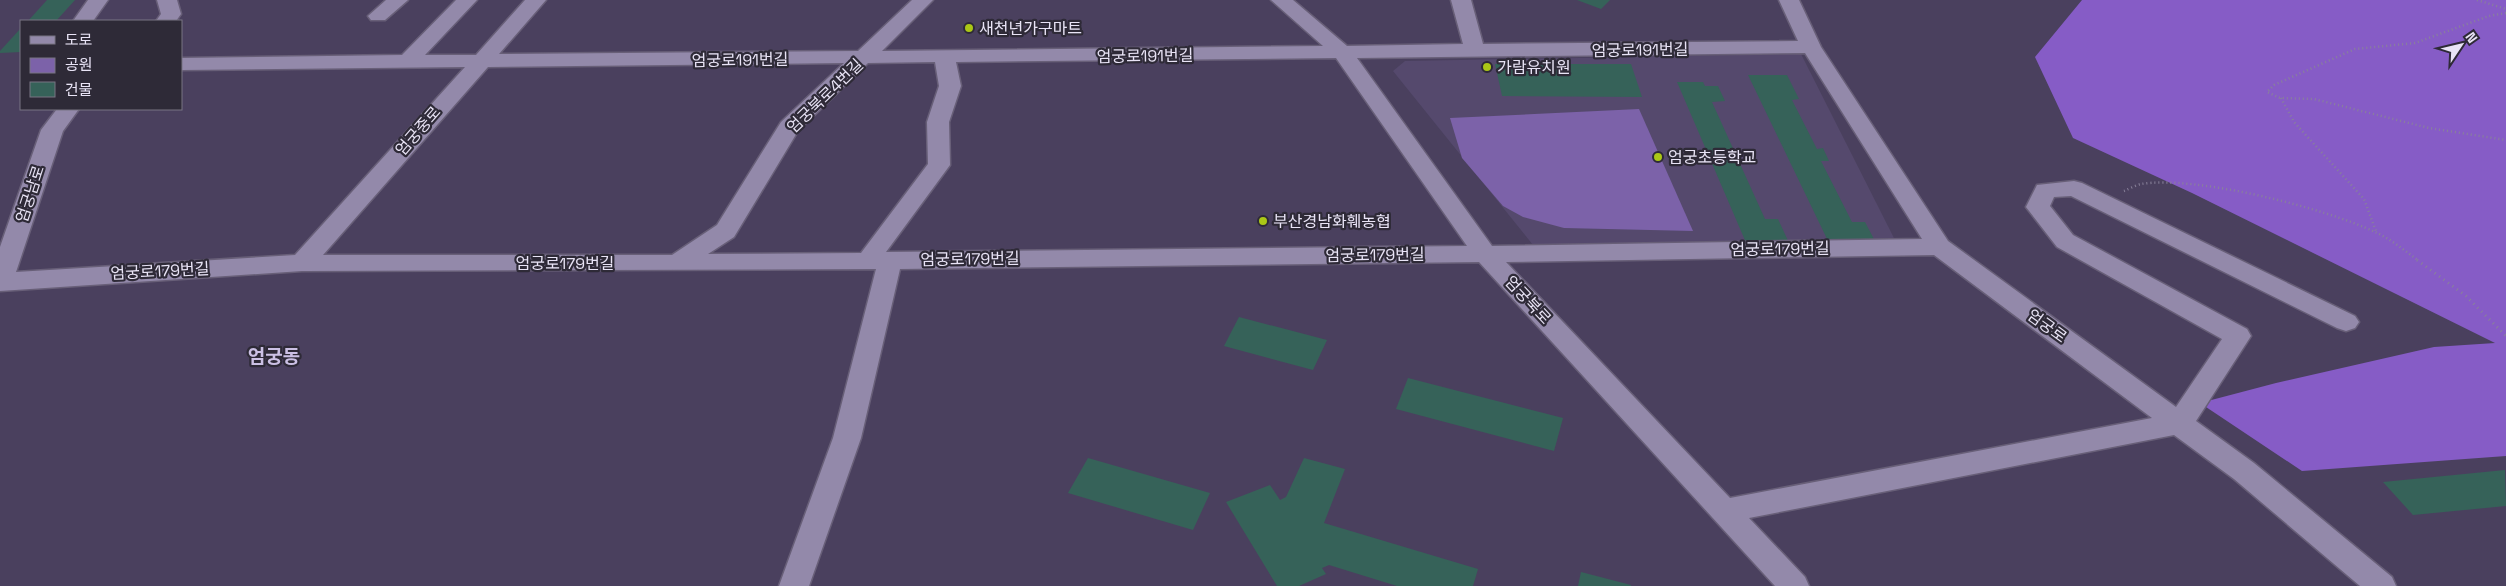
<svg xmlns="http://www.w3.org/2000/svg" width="2506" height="586" font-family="'Space Grotesk','Noto Sans KR',sans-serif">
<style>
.built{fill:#55496d}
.green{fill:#7c62a9}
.forest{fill:#865cc6}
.building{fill:#366259}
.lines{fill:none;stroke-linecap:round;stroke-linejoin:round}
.minor-casing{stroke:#685f78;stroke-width:3}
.path-far1{stroke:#89819a;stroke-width:2.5;stroke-dasharray:1 3;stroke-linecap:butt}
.path{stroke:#89819a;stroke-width:3;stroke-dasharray:1 4.5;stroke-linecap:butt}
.minor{fill:#9389aa;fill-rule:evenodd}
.poi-dot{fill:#abc716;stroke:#2e2a37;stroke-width:2}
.labels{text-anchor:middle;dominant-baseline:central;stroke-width:4.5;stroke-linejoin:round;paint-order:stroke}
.poi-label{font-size:16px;fill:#e9e4f6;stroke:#2e2a37;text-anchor:start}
.street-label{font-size:16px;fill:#e9e4f6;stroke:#2e2a37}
.quarter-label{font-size:19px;font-weight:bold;fill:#cbc0e4;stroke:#2e2a37}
</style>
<rect width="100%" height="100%" fill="#4a405e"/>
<!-- built -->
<path class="built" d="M1801,54L1897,244L1537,250L1393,71L1405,61Z"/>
<!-- green -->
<path class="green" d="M1639,109L1693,231L1564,228L1523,217L1503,206L1462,158L1450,118Z"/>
<!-- forest -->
<path class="forest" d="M2082,0H2506V456L2302,471L2200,403L2276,383L2434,347L2495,343L2192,193L2073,138L2035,57Z"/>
<!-- building -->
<g class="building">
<path d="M47,0H75L56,21H28Z"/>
<path d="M1577,0H1610L1601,9Z"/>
<path d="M21,28V52L0,53V51Z"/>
<path d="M1495,64H1631L1642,97L1502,96Z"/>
<path d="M1748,75H1787L1799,99L1792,100L1817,149L1823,148L1829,161H1821L1852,222H1865L1875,241H1828Z"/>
<path d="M1677,82H1703L1705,86H1718L1725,101L1712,102L1765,219H1778L1790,245H1747Z"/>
<path d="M1239,317L1327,340L1313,370L1224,346Z"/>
<path d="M1408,378L1563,418L1554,451L1396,409Z"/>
<path d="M1088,458L1210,493L1193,530L1068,493Z"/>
<path d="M1304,458L1345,469L1324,523L1478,569L1473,586H1397L1329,565L1322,568L1326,574L1299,586H1277L1226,502L1270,485L1280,500L1286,497Z"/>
<path d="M2505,470L2506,506L2413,515L2383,482Z"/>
<path d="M1581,572L1631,585V586H1578Z"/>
</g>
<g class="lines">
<defs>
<g id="minor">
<path d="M88,0H108L93,21H73Z"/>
<path d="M157,0H177L181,14L176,21H156L161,14Z"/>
<path d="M386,0H408L385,20H371L368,16Z"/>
<path d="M456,0H477L425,55H476L525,0H546L499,54L858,51L912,0H933L882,51L1323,46L1271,0H1293L1347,46L1463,44L1451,0H1471L1483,44L1798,41L1779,0H1799L1821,47L1948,241L2176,407L2222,339L2057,247L2026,207L2037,185L2074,181L2082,183L2355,316L2359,322L2355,328L2346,331L2337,328L2071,196L2054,197L2050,206L2073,235L2247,329L2251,336L2196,421L2254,463L2392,577L2396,586H2360L2234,479L2174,435L1749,518L1805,577L1809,586H1775L1479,262L900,269L861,438L809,586H779L833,438L876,269L302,271L0,291V247L41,130L57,109H79L63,131L16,272L295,255L465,67L181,70V58L402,55ZM1805,53L1922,239L1492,246L1357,58ZM1336,58L1467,246L886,252L950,165L949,122L961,86L956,62ZM935,62L939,86L927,122L928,164L861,253L708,254L734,237L798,131L868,63ZM844,63L781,122L717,225L672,255H323L488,67ZM1934,255L2152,418L1730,498L1506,262Z"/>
</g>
</defs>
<!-- minor casing -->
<use href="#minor" class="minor-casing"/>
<!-- path-far1 -->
<g class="path-far1">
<path d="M2477,0L2506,9"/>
<path d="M2506,13L2489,16L2415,43L2355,49L2274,85L2267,92L2280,98L2314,99L2429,128L2506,140"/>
<path d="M2281,98L2294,122L2364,199L2376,231"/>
<path d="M2124,191C2129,189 2136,185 2141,184C2195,175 2325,208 2375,232C2391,239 2405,251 2419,261"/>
</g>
<!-- path -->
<path class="path" d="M2417,260L2466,296L2506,336"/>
<!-- minor -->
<use href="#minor" class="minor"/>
</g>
<!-- markers -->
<g class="poi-dot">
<circle cx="969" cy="28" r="5"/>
<circle cx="1487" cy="67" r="5"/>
<circle cx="1658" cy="157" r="5"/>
<circle cx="1263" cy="221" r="5"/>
</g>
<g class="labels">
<!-- poi labels -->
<g class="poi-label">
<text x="979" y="28">새천년가구마트</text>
<text x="1497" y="67">가람유치원</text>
<text x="1668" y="157">엄궁초등학교</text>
<text x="1273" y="221">부산경남화훼농협</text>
</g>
<!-- street labels -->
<g class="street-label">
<text transform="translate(1640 50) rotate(-1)">엄궁로191번길</text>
<text transform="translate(1145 56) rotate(-1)">엄궁로191번길</text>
<text transform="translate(740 60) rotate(-1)">엄궁로191번길</text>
<text transform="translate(825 96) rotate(-44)">엄궁북로4번길</text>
<text transform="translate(418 131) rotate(-49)">엄궁중로</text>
<text transform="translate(30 194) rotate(-72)">엄궁남로</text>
<text transform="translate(1780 249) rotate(-1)">엄궁로179번길</text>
<text transform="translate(1375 255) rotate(-1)">엄궁로179번길</text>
<text transform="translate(970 259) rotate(-1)">엄궁로179번길</text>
<text x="565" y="263">엄궁로179번길</text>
<text transform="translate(160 271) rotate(-3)">엄궁로179번길</text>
<text transform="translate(1528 300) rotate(47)">엄궁북로</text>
<text transform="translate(2047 326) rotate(36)">엄궁로</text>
</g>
<!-- quarter labels -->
<g class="quarter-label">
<text x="274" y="356">엄궁동</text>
</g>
</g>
<!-- legend -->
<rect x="20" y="20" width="162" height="90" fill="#2e2a37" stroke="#797483"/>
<rect x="30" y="36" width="25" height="8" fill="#9389aa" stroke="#797483"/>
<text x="65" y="45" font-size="15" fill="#e9e4f6">도로</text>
<rect x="30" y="58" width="25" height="15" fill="#7c62a9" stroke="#797483"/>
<text x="65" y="70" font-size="15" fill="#e9e4f6">공원</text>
<rect x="30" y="82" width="25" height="15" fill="#366259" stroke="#797483"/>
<text x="65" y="95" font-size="15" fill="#e9e4f6">건물</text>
<!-- north arrow -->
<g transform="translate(2461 45) rotate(55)" stroke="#2e2a37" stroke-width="4" paint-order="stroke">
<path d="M0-4L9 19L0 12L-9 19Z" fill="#e9e4f6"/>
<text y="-8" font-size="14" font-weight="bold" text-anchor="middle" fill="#e9e4f6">N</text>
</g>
</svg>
